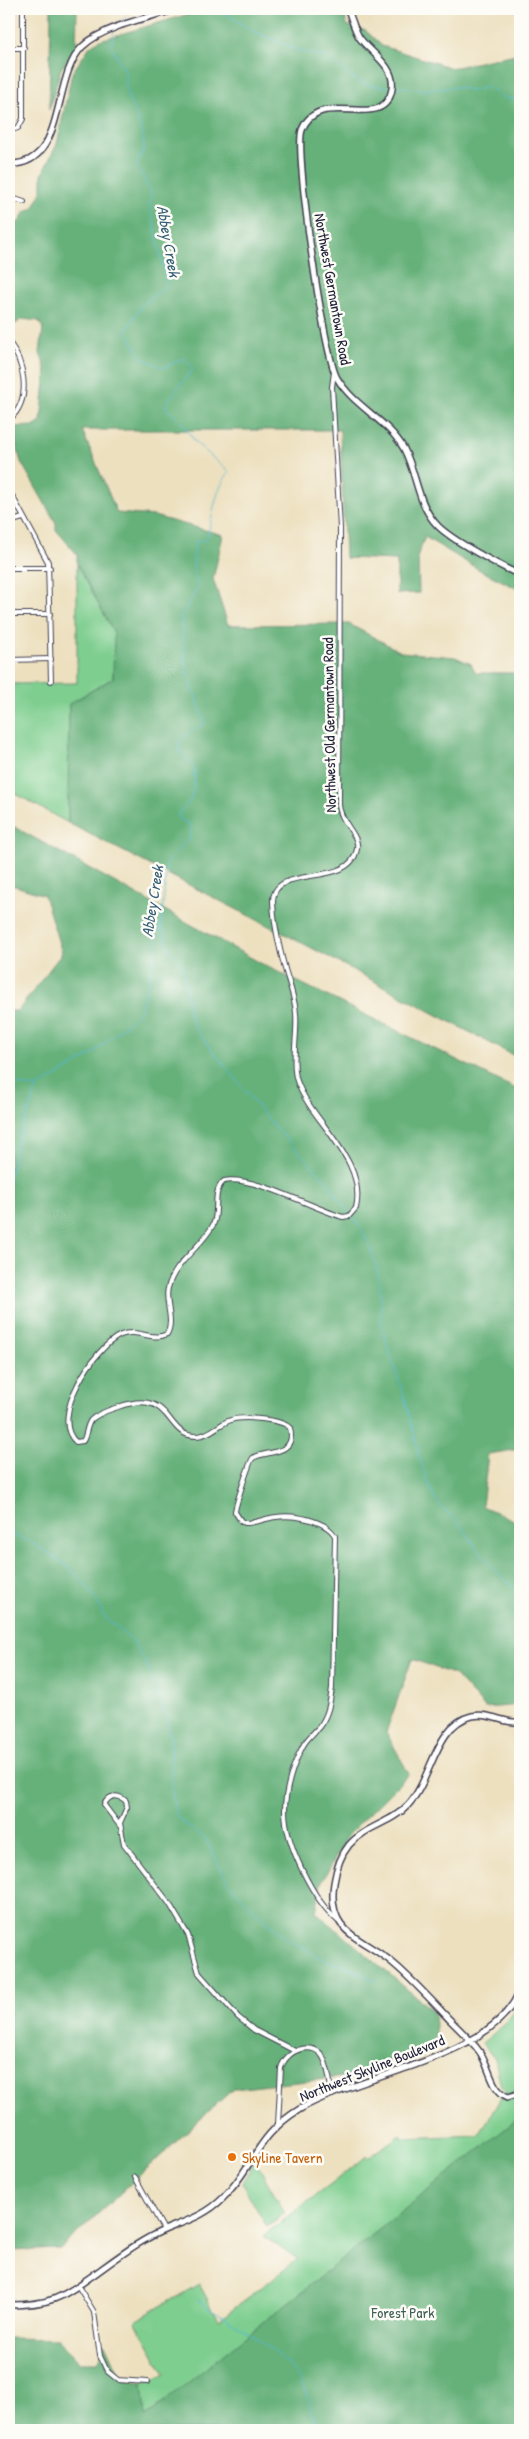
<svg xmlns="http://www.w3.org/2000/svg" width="529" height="2439" font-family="'Patrick Hand',sans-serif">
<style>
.green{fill:#7ece8f;stroke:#507865}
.forest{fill:#66b17a;stroke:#446a5a}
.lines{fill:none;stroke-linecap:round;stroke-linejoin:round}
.stream{stroke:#54b8d2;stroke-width:1}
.minor-casing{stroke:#403e4f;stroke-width:6}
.secondary-casing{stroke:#403e4f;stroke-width:8}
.minor{stroke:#fff;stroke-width:4}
.secondary{stroke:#fff;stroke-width:5}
.food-dot{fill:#e8710a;stroke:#fdfcf7;stroke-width:2}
.labels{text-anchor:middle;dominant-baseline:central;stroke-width:5;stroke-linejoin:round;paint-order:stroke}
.street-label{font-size:15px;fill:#22223b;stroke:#fdfcf7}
.food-label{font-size:15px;fill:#c56008;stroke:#fdfcf7;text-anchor:start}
.park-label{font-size:15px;fill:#425e58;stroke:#fdfcf7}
.water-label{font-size:16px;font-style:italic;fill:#365e77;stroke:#fdfcf7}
</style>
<rect width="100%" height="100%" fill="#fdfcf7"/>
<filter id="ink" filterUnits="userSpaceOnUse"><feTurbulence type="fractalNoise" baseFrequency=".02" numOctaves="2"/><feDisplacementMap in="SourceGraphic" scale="10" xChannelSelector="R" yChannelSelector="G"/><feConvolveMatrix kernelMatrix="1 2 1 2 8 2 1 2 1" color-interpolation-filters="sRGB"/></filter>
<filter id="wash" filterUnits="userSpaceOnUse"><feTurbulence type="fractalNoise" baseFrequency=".0096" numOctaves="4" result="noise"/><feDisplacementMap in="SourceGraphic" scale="20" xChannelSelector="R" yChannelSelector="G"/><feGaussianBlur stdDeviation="1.12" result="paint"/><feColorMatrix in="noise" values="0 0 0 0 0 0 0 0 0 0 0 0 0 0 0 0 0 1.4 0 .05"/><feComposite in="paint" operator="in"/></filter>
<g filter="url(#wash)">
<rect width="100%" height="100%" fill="#ede0bf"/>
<!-- green -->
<g class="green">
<path d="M77,564L115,630L113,678L69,704L68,823L9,790V684L77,683Z"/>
<path d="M520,2003V2430H9V2389C57,2389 120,2396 165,2374L135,2321L199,2284L219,2320L298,2259L263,2236L367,2156L368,2158L400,2135L402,2138L479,2135L505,2091L501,2087L495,2059L482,2043L505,2024Z"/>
<path d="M255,2160L285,2213L267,2227L242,2183Z"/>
</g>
<!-- forest -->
<g class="forest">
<path d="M51,9H77L76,49L61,69L49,110Z"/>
<path d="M206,9H343L347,25L366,31L382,46L452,68L520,53V590L478,569L425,537L418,554L419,593L397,594V560L345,558L340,430H82L117,513L154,516L223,535L213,579L228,625L349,624L401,652L455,657L471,664L476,673H520V1059L306,945L68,823L69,704L113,678L114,633L77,564V554L56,530V523L21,462L11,427L35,426L41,422L46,370L40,353L43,328L39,321L22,319L9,329V229L20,221L24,213L34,207L42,191V174L57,144L72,73L90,46L100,40Z"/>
<path d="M9,824L266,966L520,1091V1449L488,1454L482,1506L520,1523V1705L485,1708L455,1675L412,1659L386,1732L409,1774L350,1833L321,1883L316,1912L434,2012L436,2042L353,2076L233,2089L60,2249L9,2251V1011H18L62,953L44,895L9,884Z"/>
<path d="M520,2117V2430H9V2338L58,2339L78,2362H99L102,2357L101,2344H105L119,2375L122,2378L142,2384L145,2417Z"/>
</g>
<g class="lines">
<!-- stream -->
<g class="stream">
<path d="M218,9L253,31L299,51L326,57L350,76L367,85L388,87"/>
<path d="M120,23L132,9"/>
<path d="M396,87L425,90L458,87L473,91L489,86L502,97L520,101"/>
<path d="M519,101L516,124L520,147"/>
<path d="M161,925L171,951L182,965L185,977L189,1015L196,1030L268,1119L329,1184L349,1213"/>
<path d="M9,1083L36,1088"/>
<path d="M9,1179L16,1146L37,1088L91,1055L137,1015L144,1000L161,925L167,864L171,857L188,840L191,834L189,824L179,818L178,814L190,801L194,788L195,770L191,762L180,752L178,743L186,735L205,723L186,669L181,617L197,589V583L193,571L195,542L206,540C214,515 213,494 229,472L196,443L182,423L166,408V403L193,369L184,358L163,368L141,357L126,330L143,304L165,287L166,280L150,206L151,191L138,168L137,163L144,149L143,133L127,94L125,70L111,46L114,32"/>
<path d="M352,1216C370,1237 379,1269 381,1297C382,1306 379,1318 382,1327C390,1355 400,1382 408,1410C416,1441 420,1471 436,1500C443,1511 455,1517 462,1527C479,1552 495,1574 520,1591"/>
<path d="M9,1533C41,1545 73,1566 93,1595C98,1602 100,1611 106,1618C115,1627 126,1633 134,1644C150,1665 165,1708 170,1735C175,1763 167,1790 177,1818L205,1838L228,1883L259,1915L286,1938L320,1958L354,1970L376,1981"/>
<path d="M512,2065L520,2059"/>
<path d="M198,2300C233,2324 276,2345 301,2381C311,2396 309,2417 321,2430"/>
</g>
</g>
</g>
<g filter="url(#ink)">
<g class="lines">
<defs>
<g id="minor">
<path d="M9,48H24"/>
<path d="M9,131L18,128L23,119V9"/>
<path d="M9,197L24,202"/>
<path d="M9,342C24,362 31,396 13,416"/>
<path d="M334,372L332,387L340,528L339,805C340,823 360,835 357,849C350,890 272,862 273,902C274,924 279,947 285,969C289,983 295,998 296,1013C298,1032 291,1063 297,1081C311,1122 367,1159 356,1208L349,1216L343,1217C314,1209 253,1175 224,1181C211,1192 220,1211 213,1225C201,1248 175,1261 168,1288C164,1302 175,1320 167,1334C152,1342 137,1328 121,1335C95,1346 48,1418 76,1442L83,1441C87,1435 86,1426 91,1420C98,1413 109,1410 118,1407C175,1387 163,1437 197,1436C209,1436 220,1423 231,1420C243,1416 282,1419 290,1428C297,1457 265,1450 253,1458C250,1460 235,1507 235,1512L241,1521L245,1523C256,1523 266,1518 276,1517C293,1514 326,1520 335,1536L332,1688C330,1703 328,1716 319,1727C313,1734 305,1740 302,1748C293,1764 285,1791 285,1810C285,1843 313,1900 338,1921"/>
<path d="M9,490L48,562L51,681"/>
<path d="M9,522L23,518"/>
<path d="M9,568H50"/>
<path d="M9,614H50"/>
<path d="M9,660L51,659"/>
<path d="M120,1826L104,1805C109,1794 118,1794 126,1801L127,1807L120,1823L124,1844L169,1903L188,1935L199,1973L238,2017L254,2030L295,2051"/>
<path d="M278,2124L281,2068C287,2048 316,2040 324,2059C329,2070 330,2083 332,2095"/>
<path d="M135,2177L164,2230"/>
<path d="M78,2286L94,2312L100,2356L107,2371L118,2380L147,2382"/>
</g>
<g id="secondary">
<path d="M348,9C351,18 354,28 359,37C370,53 396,66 392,89C384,135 319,85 302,130C294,151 324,356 337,378C354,407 388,420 404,449C417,474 417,504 437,525C451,540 500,566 520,575"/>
<path d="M9,164C67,166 51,79 82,47C103,26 150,17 178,9"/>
<path d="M520,1722C504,1724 490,1712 472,1716C435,1724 432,1780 408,1805C392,1823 365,1826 349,1845C340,1856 336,1870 334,1883C326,1935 363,1937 394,1964C414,1981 432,2001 450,2020C460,2030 471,2040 479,2051C490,2065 490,2090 508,2097L520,2093"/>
<path d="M9,2305C24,2305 40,2304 54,2299C68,2294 80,2284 92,2276C117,2258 141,2239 169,2228C189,2220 207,2214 222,2199C254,2168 255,2136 300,2109C359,2074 497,2058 520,1989"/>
</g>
</defs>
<!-- minor casing -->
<use href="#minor" class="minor-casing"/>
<!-- secondary casing -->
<use href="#secondary" class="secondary-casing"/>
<!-- minor -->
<use href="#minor" class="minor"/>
<!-- secondary -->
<use href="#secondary" class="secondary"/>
</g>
</g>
<!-- markers -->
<circle class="food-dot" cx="232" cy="2157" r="5"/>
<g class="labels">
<!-- street labels -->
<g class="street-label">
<text transform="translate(333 289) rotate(80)">Northwest Germantown Road</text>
<text transform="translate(329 725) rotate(-91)">Northwest Old Germantown Road</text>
<text transform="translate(372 2068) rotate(-22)">Northwest Skyline Boulevard</text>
</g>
<!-- food labels -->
<g class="food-label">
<text x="242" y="2157">Skyline Tavern</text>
</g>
<!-- park labels -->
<g class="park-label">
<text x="403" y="2312">Forest Park</text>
</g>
<!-- water labels -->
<g class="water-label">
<text transform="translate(169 241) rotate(80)">Abbey Creek</text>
<text transform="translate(152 901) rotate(-81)">Abbey Creek</text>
</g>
</g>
<!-- margin -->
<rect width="529" height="2439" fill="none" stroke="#fdfcf7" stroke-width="30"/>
</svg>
